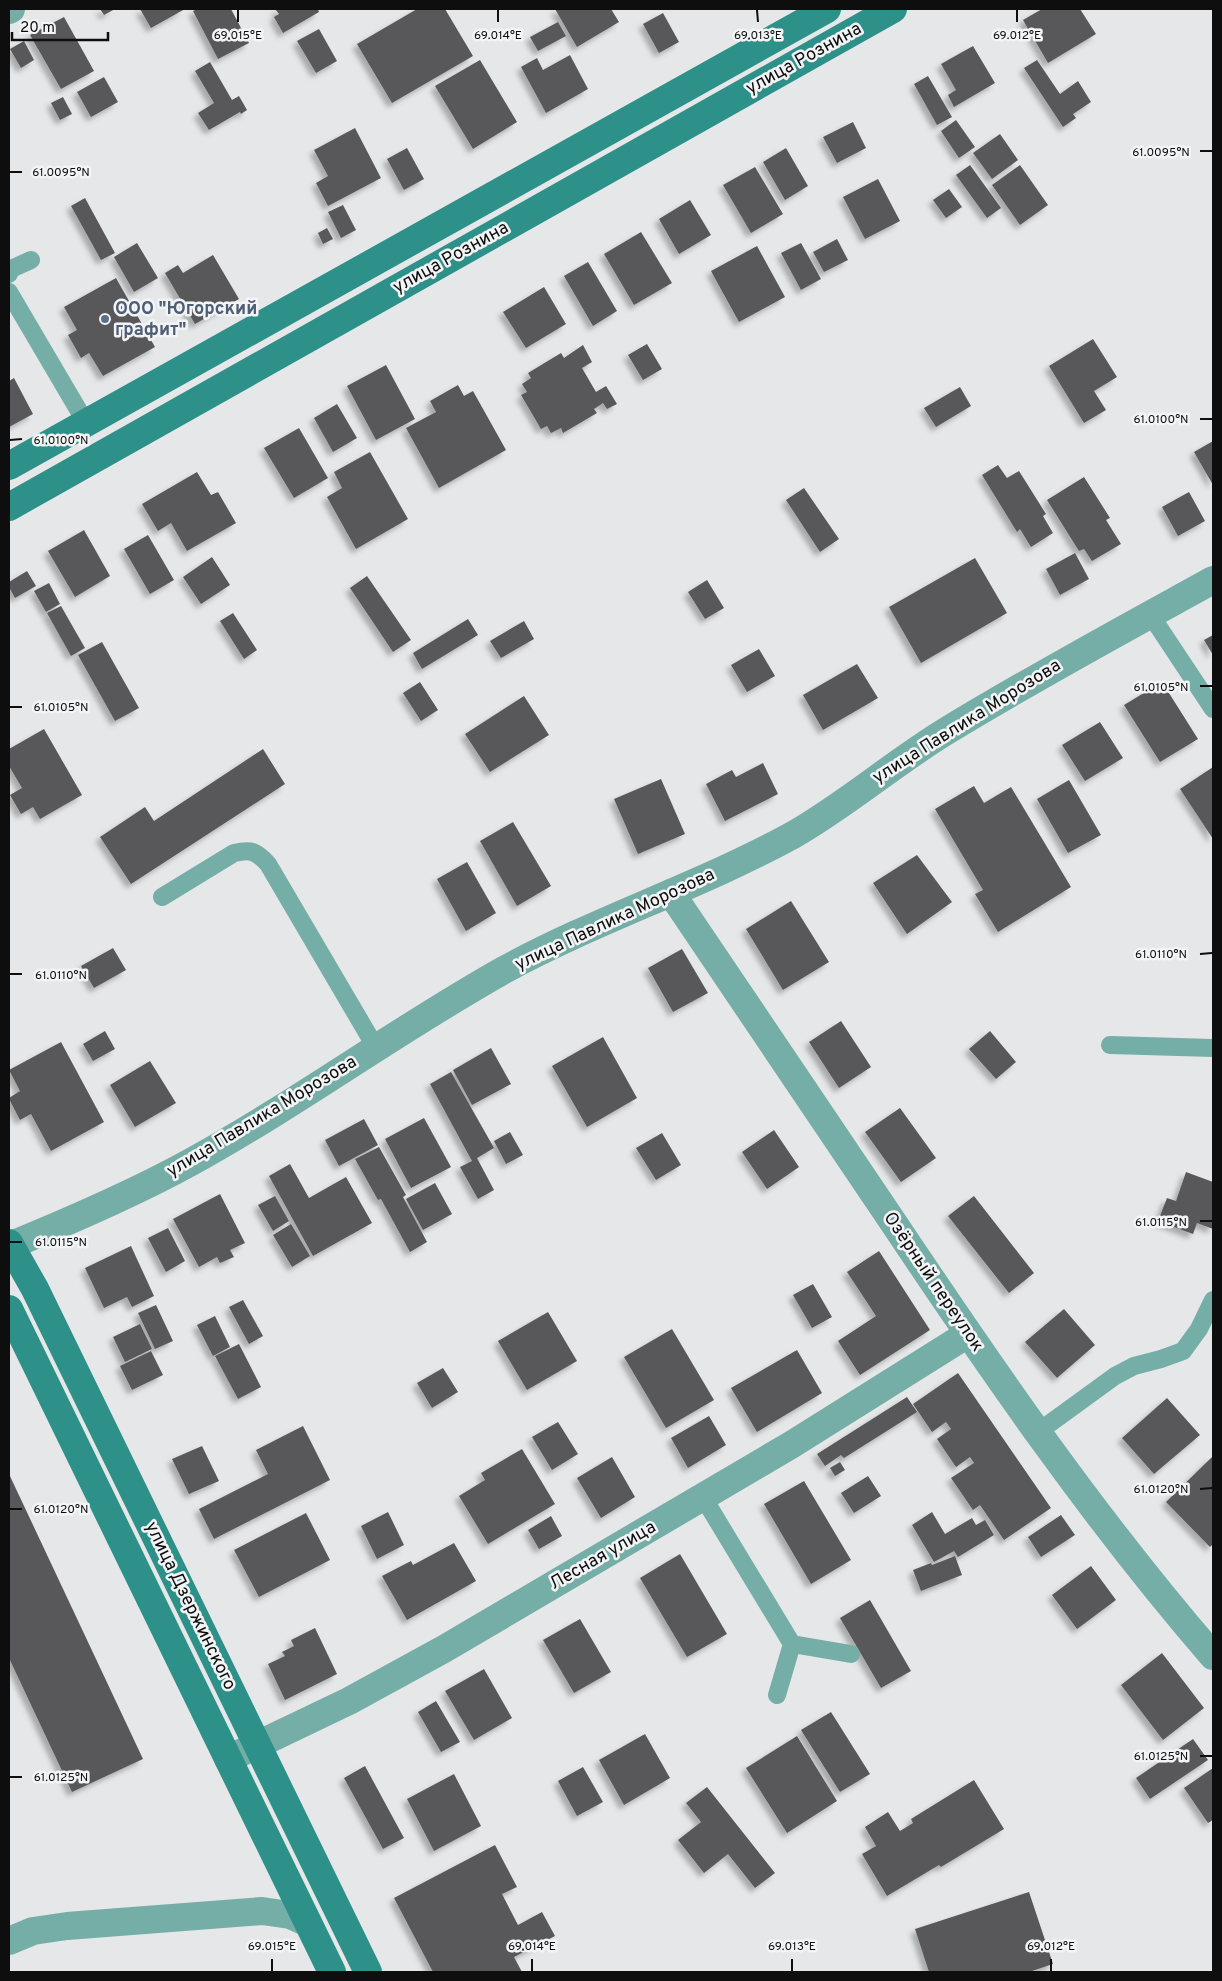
<svg xmlns="http://www.w3.org/2000/svg" width="1222" height="1981" font-family="Overpass,sans-serif">
<style>
.building{fill:#59595a;filter:url(#shadow)}
.lines{fill:none;stroke-linecap:round;stroke-linejoin:round}
.lane{stroke:#75aea7;stroke-width:18}
.street{stroke:#75aea7;stroke-width:28}
.secondary{stroke:#2d9189;stroke-width:28}
.ticks{fill:none;stroke:#0e0e0e;stroke-width:2}
.service-dot{fill:#5c6f8a;stroke:#f3f4f5;stroke-width:2}
.labels{text-anchor:middle;dominant-baseline:central;stroke-width:5;stroke-linejoin:round;paint-order:stroke}
.street-label{font-size:18px;fill:#0e0e0e;stroke:#f3f4f5}
.service-label{font-size:18px;font-weight:bold;fill:#4e5e75;stroke:#f3f4f5;text-anchor:start}
.ticks-label{font-size:12px;text-anchor:middle;fill:#0e0e0e;stroke:#f3f4f5;stroke-width:5;stroke-linejoin:round;paint-order:stroke}
</style>
<defs>
<filter id="shadow"><feDropShadow dx="-4.5" dy="4.5" stdDeviation="2.5" flood-color="#0004"/></filter>
</defs>
<rect width="100%" height="100%" fill="#e6e7e8"/>
<!-- building -->
<g class="building">
<path d="M100,9H115L104,15Z"/>
<path d="M140,9H185L151,28Z"/>
<path d="M197,9H231L249,43L218,59L193,11Z"/>
<path d="M275,9H318L319,12L283,33L274,17L279,14Z"/>
<path d="M417,9H445L473,56L392,103L357,44Z"/>
<path d="M555,9H611L619,22L577,47Z"/>
<path d="M1042,9H1080L1096,34L1048,63L1023,20Z"/>
<path d="M663,13L679,42L659,53L643,24Z"/>
<path d="M64,17L94,71L61,89L30,35Z"/>
<path d="M558,22L566,36L538,51L530,37Z"/>
<path d="M319,29L337,61L316,73L297,41Z"/>
<path d="M24,41L34,60L21,68L10,49Z"/>
<path d="M973,46L995,83L954,107L948,95L956,90L941,64Z"/>
<path d="M570,55L588,89L546,113L521,67L537,58L543,70Z"/>
<path d="M480,60L517,122L473,149L435,86Z"/>
<path d="M1037,60L1060,94L1078,81L1091,102L1073,114L1076,118L1063,127L1024,68Z"/>
<path d="M210,62L232,100L239,96L247,110L241,114L240,112L209,130L198,113L214,103L195,71Z"/>
<path d="M928,76L952,117L937,125L914,84Z"/>
<path d="M104,77L118,102L91,117L77,92Z"/>
<path d="M63,97L72,114L60,120L51,103Z"/>
<path d="M956,120L975,147L959,158L941,131Z"/>
<path d="M853,122L866,148L837,163L823,137Z"/>
<path d="M355,128L381,178L328,206L316,183L328,176L314,150Z"/>
<path d="M1000,134L1018,160L992,179L973,153Z"/>
<path d="M407,148L424,179L404,190L387,159Z"/>
<path d="M786,148L808,186L785,200L763,162Z"/>
<path d="M970,165L1001,208L987,218L956,175Z"/>
<path d="M1020,165L1048,205L1020,225L992,185Z"/>
<path d="M755,167L783,214L751,233L723,185Z"/>
<path d="M878,179L900,221L865,239L843,197Z"/>
<path d="M949,189L962,207L946,218L933,200Z"/>
<path d="M85,198L115,253L101,260L71,206Z"/>
<path d="M690,200L711,235L679,254L659,219Z"/>
<path d="M343,205L356,230L341,238L328,212Z"/>
<path d="M327,228L333,239L323,244L318,233Z"/>
<path d="M641,232L672,283L634,305L604,254Z"/>
<path d="M837,239L848,260L824,272L813,252Z"/>
<path d="M137,243L158,278L134,292L114,257Z"/>
<path d="M801,243L821,279L801,290L781,253Z"/>
<path d="M757,246L785,297L739,322L711,271Z"/>
<path d="M213,255L239,299L195,324L165,273L178,265L183,273Z"/>
<path d="M588,262L617,311L593,326L564,276Z"/>
<path d="M116,278L155,347L103,376L89,353L81,358L68,335L77,330L64,307Z"/>
<path d="M544,287L566,324L526,348L503,312Z"/>
<path d="M1093,339L1117,377L1094,391L1106,410L1084,423L1049,366Z"/>
<path d="M647,344L662,369L643,380L628,355Z"/>
<path d="M583,345L592,362L582,368L596,392L606,386L617,404L607,409L603,403L594,409L597,413L563,433L561,428L551,433L547,426L541,429L521,395L527,392L522,384L531,378L528,373L561,353L564,358Z"/>
<path d="M386,365L415,419L376,440L347,386Z"/>
<path d="M14,378L33,414L9,427V381Z"/>
<path d="M458,385L464,396L473,391L506,450L439,488L406,428L436,412L430,401Z"/>
<path d="M960,387L971,406L936,427L924,408Z"/>
<path d="M337,404L357,438L333,452L314,418Z"/>
<path d="M299,428L328,478L294,498L264,448Z"/>
<path d="M1213,441V485L1194,452Z"/>
<path d="M370,452L408,519L356,549L327,497L342,488L334,472Z"/>
<path d="M998,465L1007,478L1019,471L1046,514L1043,516L1053,533L1031,547L1020,529L1017,532L982,475Z"/>
<path d="M197,472L211,495L218,492L236,523L187,551L171,523L158,531L142,504Z"/>
<path d="M1084,477L1110,518L1106,520L1121,544L1092,561L1084,549L1079,551L1047,500Z"/>
<path d="M804,488L839,539L820,552L786,500Z"/>
<path d="M1189,492L1205,521L1178,536L1162,507Z"/>
<path d="M84,530L110,576L75,597L48,551Z"/>
<path d="M148,535L174,580L150,594L124,549Z"/>
<path d="M1075,553L1089,579L1060,595L1046,569Z"/>
<path d="M212,557L230,585L201,604L183,577Z"/>
<path d="M975,558L1007,613L921,663L889,607Z"/>
<path d="M27,571L36,586L15,598L9,587V582Z"/>
<path d="M367,576L411,640L393,652L350,588Z"/>
<path d="M707,580L724,608L705,619L688,592Z"/>
<path d="M49,583L60,604L46,612L34,591Z"/>
<path d="M61,606L85,648L71,656L47,613Z"/>
<path d="M233,613L257,650L244,659L220,621Z"/>
<path d="M468,619L478,635L422,669L413,653Z"/>
<path d="M524,621L534,639L501,658L490,641Z"/>
<path d="M1213,635V655L1204,640Z"/>
<path d="M102,642L139,708L115,721L78,655Z"/>
<path d="M759,649L775,676L747,692L731,665Z"/>
<path d="M857,664L878,698L823,730L803,695Z"/>
<path d="M420,682L438,710L421,721L403,693Z"/>
<path d="M1162,682L1198,739L1160,762L1124,705Z"/>
<path d="M524,696L549,735L490,772L465,734Z"/>
<path d="M1100,722L1123,758L1085,781L1062,745Z"/>
<path d="M44,729L82,795L40,819L33,807L21,814L10,795L22,788L9,766V749Z"/>
<path d="M263,749L285,784L131,884L100,837L145,807L154,821Z"/>
<path d="M763,763L778,794L725,821L706,784L732,770L736,777Z"/>
<path d="M1213,767V839L1180,789Z"/>
<path d="M661,779L685,834L638,854L614,799Z"/>
<path d="M1069,780L1101,835L1068,853L1037,799Z"/>
<path d="M974,786L984,803L1011,787L1071,887L998,932L975,894L983,890L935,809Z"/>
<path d="M513,822L551,886L517,906L480,841Z"/>
<path d="M917,855L952,902L907,934L873,883Z"/>
<path d="M467,862L496,913L466,931L437,879Z"/>
<path d="M791,901L829,962L783,990L746,929Z"/>
<path d="M113,948L126,970L94,988L81,966Z"/>
<path d="M682,949L708,993L673,1012L648,968Z"/>
<path d="M841,1021L871,1067L839,1088L809,1042Z"/>
<path d="M105,1031L115,1049L93,1061L83,1044Z"/>
<path d="M990,1031L1016,1062L996,1079L969,1049Z"/>
<path d="M603,1037L637,1098L587,1127L552,1066Z"/>
<path d="M61,1042L104,1122L51,1151L31,1114L20,1120L9,1099V1098L20,1091L9,1070Z"/>
<path d="M491,1048L511,1084L472,1105L453,1070Z"/>
<path d="M150,1061L176,1103L135,1127L110,1085Z"/>
<path d="M451,1072L494,1148L477,1158L494,1190L478,1199L460,1167L472,1161L430,1084Z"/>
<path d="M900,1108L936,1158L901,1182L865,1132Z"/>
<path d="M424,1118L451,1167L411,1188L385,1139Z"/>
<path d="M364,1119L378,1145L339,1166L325,1140Z"/>
<path d="M774,1130L799,1167L767,1189L742,1152Z"/>
<path d="M510,1132L523,1155L506,1164L494,1141Z"/>
<path d="M662,1133L681,1165L656,1180L636,1148Z"/>
<path d="M379,1147L406,1195L403,1197L427,1242L410,1252L381,1199L378,1200L355,1159Z"/>
<path d="M290,1164L309,1198L346,1177L372,1223L313,1256L269,1176Z"/>
<path d="M1186,1172L1213,1182V1229L1197,1223L1193,1234L1158,1221L1167,1198L1176,1201Z"/>
<path d="M435,1183L452,1214L423,1230L406,1199Z"/>
<path d="M220,1194L245,1243L230,1250L234,1257L220,1263L217,1257L199,1267L173,1219Z"/>
<path d="M275,1196L289,1221L273,1231L258,1205Z"/>
<path d="M974,1196L1034,1273L1009,1293L948,1216Z"/>
<path d="M291,1224L310,1256L292,1267L273,1235Z"/>
<path d="M168,1228L185,1261L166,1272L148,1238Z"/>
<path d="M131,1246L154,1296L132,1307L127,1297L104,1308L85,1268Z"/>
<path d="M879,1251L930,1330L860,1375L838,1341L876,1316L847,1272Z"/>
<path d="M813,1284L832,1317L812,1328L793,1295Z"/>
<path d="M243,1300L263,1336L249,1344L229,1307Z"/>
<path d="M156,1305L173,1341L155,1349L138,1313Z"/>
<path d="M1064,1309L1095,1345L1057,1378L1025,1342Z"/>
<path d="M548,1312L577,1361L527,1390L498,1341Z"/>
<path d="M215,1316L230,1347L213,1356L197,1325Z"/>
<path d="M140,1324L152,1349L125,1362L113,1337Z"/>
<path d="M672,1329L714,1400L666,1428L624,1357Z"/>
<path d="M239,1344L261,1387L238,1399L215,1356Z"/>
<path d="M797,1350L822,1393L757,1432L731,1388Z"/>
<path d="M151,1351L163,1375L132,1390L120,1366Z"/>
<path d="M443,1368L458,1392L432,1408L417,1383Z"/>
<path d="M958,1373L1051,1508L1004,1540L980,1505L973,1510L951,1478L974,1463L970,1457L956,1467L937,1439L951,1429L946,1422L932,1432L913,1404Z"/>
<path d="M907,1397L917,1412L844,1458L841,1455L825,1466L817,1454Z"/>
<path d="M1167,1398L1200,1435L1154,1474L1122,1438Z"/>
<path d="M709,1416L726,1445L688,1468L671,1438Z"/>
<path d="M558,1422L578,1454L552,1470L532,1437Z"/>
<path d="M303,1426L330,1480L214,1539L199,1509L268,1474L256,1450Z"/>
<path d="M202,1446L219,1481L189,1494L172,1459Z"/>
<path d="M522,1449L555,1504L488,1544L459,1496L485,1480L481,1473Z"/>
<path d="M1213,1456V1544L1210,1547L1166,1502Z"/>
<path d="M612,1457L635,1497L601,1518L577,1478Z"/>
<path d="M840,1462L845,1470L835,1476L830,1468Z"/>
<path d="M9,1474L143,1759L72,1792L9,1658Z"/>
<path d="M868,1476L881,1496L854,1513L841,1493Z"/>
<path d="M804,1481L851,1560L811,1584L764,1504Z"/>
<path d="M388,1512L404,1545L377,1559L361,1526Z"/>
<path d="M932,1512L945,1534L972,1518L976,1525L985,1520L994,1535L958,1557L954,1551L934,1562L912,1525Z"/>
<path d="M306,1513L330,1560L259,1597L234,1550Z"/>
<path d="M1061,1515L1075,1535L1041,1557L1028,1537Z"/>
<path d="M551,1516L562,1536L539,1549L528,1530Z"/>
<path d="M454,1543L476,1581L407,1620L382,1576L411,1561L413,1565Z"/>
<path d="M680,1554L727,1634L687,1657L640,1578Z"/>
<path d="M955,1556L962,1575L921,1591L913,1570L931,1563L932,1565Z"/>
<path d="M1091,1566L1116,1600L1077,1629L1052,1595Z"/>
<path d="M870,1600L911,1671L881,1688L840,1618Z"/>
<path d="M580,1619L611,1672L574,1693L543,1640Z"/>
<path d="M315,1628L337,1674L285,1700L268,1664L285,1656L282,1652L294,1646L291,1640Z"/>
<path d="M1162,1653L1204,1708L1163,1740L1121,1685Z"/>
<path d="M484,1669L512,1718L474,1740L445,1691Z"/>
<path d="M436,1701L460,1742L441,1752L418,1712Z"/>
<path d="M831,1712L870,1774L840,1792L801,1730Z"/>
<path d="M645,1734L670,1778L624,1805L599,1760Z"/>
<path d="M797,1736L837,1801L787,1833L746,1768Z"/>
<path d="M1193,1739L1208,1760L1150,1799L1136,1778Z"/>
<path d="M365,1766L404,1838L383,1849L344,1778Z"/>
<path d="M583,1767L603,1802L577,1816L558,1781Z"/>
<path d="M1213,1768V1820L1208,1823L1184,1788Z"/>
<path d="M454,1774L481,1826L434,1851L407,1799Z"/>
<path d="M974,1780L1004,1829L941,1867L939,1865L887,1896L862,1854L876,1846L865,1827L888,1812L900,1831L913,1823L911,1819Z"/>
<path d="M707,1787L775,1873L755,1888L728,1854L704,1873L678,1840L701,1822L686,1803Z"/>
<path d="M495,1845L517,1887L502,1894L518,1925L542,1912L555,1936L514,1957L522,1972H433L394,1898Z"/>
<path d="M1029,1892L1053,1964L1029,1972H929L915,1929Z"/>
</g>
<g class="lines">
<!-- lane -->
<g class="lane">
<path d="M9,274L11,269L31,260"/>
<path d="M9,292L86,423"/>
<path d="M1150,614L1213,709"/>
<path d="M162,897L234,853C251,849 256,851 268,864L376,1048"/>
<path d="M1110,1045L1213,1048"/>
<path d="M1038,1432L1115,1376L1134,1366L1161,1359L1183,1351L1199,1329L1213,1300"/>
<path d="M703,1497L792,1644L777,1695"/>
<path d="M792,1644L851,1654"/>
</g>
<!-- street -->
<g class="street">
<path d="M9,10L11,9"/>
<path d="M671,893C746,1004 820,1115 895,1225C994,1373 1096,1521 1213,1656"/>
<path d="M9,1246C70,1221 133,1194 191,1162C298,1103 397,1030 504,970C597,919 700,886 793,835C846,805 895,762 948,730C1035,677 1124,629 1213,580"/>
<path d="M228,1759L349,1701L444,1649L791,1445L968,1334"/>
<path d="M9,1941L33,1931L67,1926L262,1911L290,1915L308,1923"/>
</g>
<!-- secondary -->
<g class="secondary">
<path d="M9,466L827,9"/>
<path d="M9,507L893,9"/>
<path d="M9,1243L35,1289L368,1972"/>
<path d="M9,1309L332,1972"/>
</g>
</g>
<!-- ticks -->
<path class="ticks" d="M238,10V22M498,10V22M757,10L758,22M1017,10V22M1200,151H1212M10,172H22M1200,419H1212M10,440L22,439M1200,686H1212M10,707H22M1200,954L1212,953M10,974H22M1200,1221H1212M10,1242H22M1200,1489L1212,1488M10,1509H22M1200,1756H1212M10,1777H22M272,1959V1971M532,1959V1971M792,1959V1971M1051,1959V1971"/>
<!-- markers -->
<circle class="service-dot" cx="105" cy="319" r="5"/>
<g class="labels">
<!-- street labels -->
<g class="street-label">
<text transform="translate(804 59) rotate(-29)">улица Рознина</text>
<text transform="translate(451 258) rotate(-29)">улица Рознина</text>
<text transform="translate(967 722) rotate(-32)">улица Павлика Морозова</text>
<text transform="translate(615 920) rotate(-25)">улица Павлика Морозова</text>
<text transform="translate(262 1117) rotate(-31)">улица Павлика Морозова</text>
<text transform="translate(933 1282) rotate(56)">Озёрный переулок</text>
<text transform="translate(603 1556) rotate(-30)">Лесная улица</text>
<text transform="translate(190 1606) rotate(64)">улица Дзержинского</text>
</g>
<!-- service labels -->
<g class="service-label">
<text x="115" y="309">ООО "Югорский<tspan x="115" dy="21">графит"</tspan></text>
</g>
</g>
<g class="ticks-label">
<text x="238" y="39">69.015°E</text>
<text x="498" y="39">69.014°E</text>
<text x="758" y="39">69.013°E</text>
<text x="1017" y="39">69.012°E</text>
<text x="1161" y="156">61.0095°N</text>
<text x="61" y="176">61.0095°N</text>
<text x="1161" y="423">61.0100°N</text>
<text x="61" y="444">61.0100°N</text>
<text x="1161" y="691">61.0105°N</text>
<text x="61" y="711">61.0105°N</text>
<text x="1161" y="958">61.0110°N</text>
<text x="61" y="979">61.0110°N</text>
<text x="1161" y="1226">61.0115°N</text>
<text x="61" y="1246">61.0115°N</text>
<text x="1161" y="1493">61.0120°N</text>
<text x="61" y="1513">61.0120°N</text>
<text x="1161" y="1760">61.0125°N</text>
<text x="61" y="1781">61.0125°N</text>
<text x="272" y="1950">69.015°E</text>
<text x="532" y="1950">69.014°E</text>
<text x="792" y="1950">69.013°E</text>
<text x="1051" y="1950">69.012°E</text>
</g>
<!-- border -->
<rect width="1222" height="1981" fill="none" stroke="#0e0e0e" stroke-width="20"/>
<!-- scale -->
<path d="M12 32v8h96v-8" fill="none" stroke="#0e0e0e" stroke-width="2.5"/>
<text x="20" y="32" font-size="15" fill="#0e0e0e" stroke="#f3f4f5" stroke-width="4" paint-order="stroke">20 m</text>
</svg>
